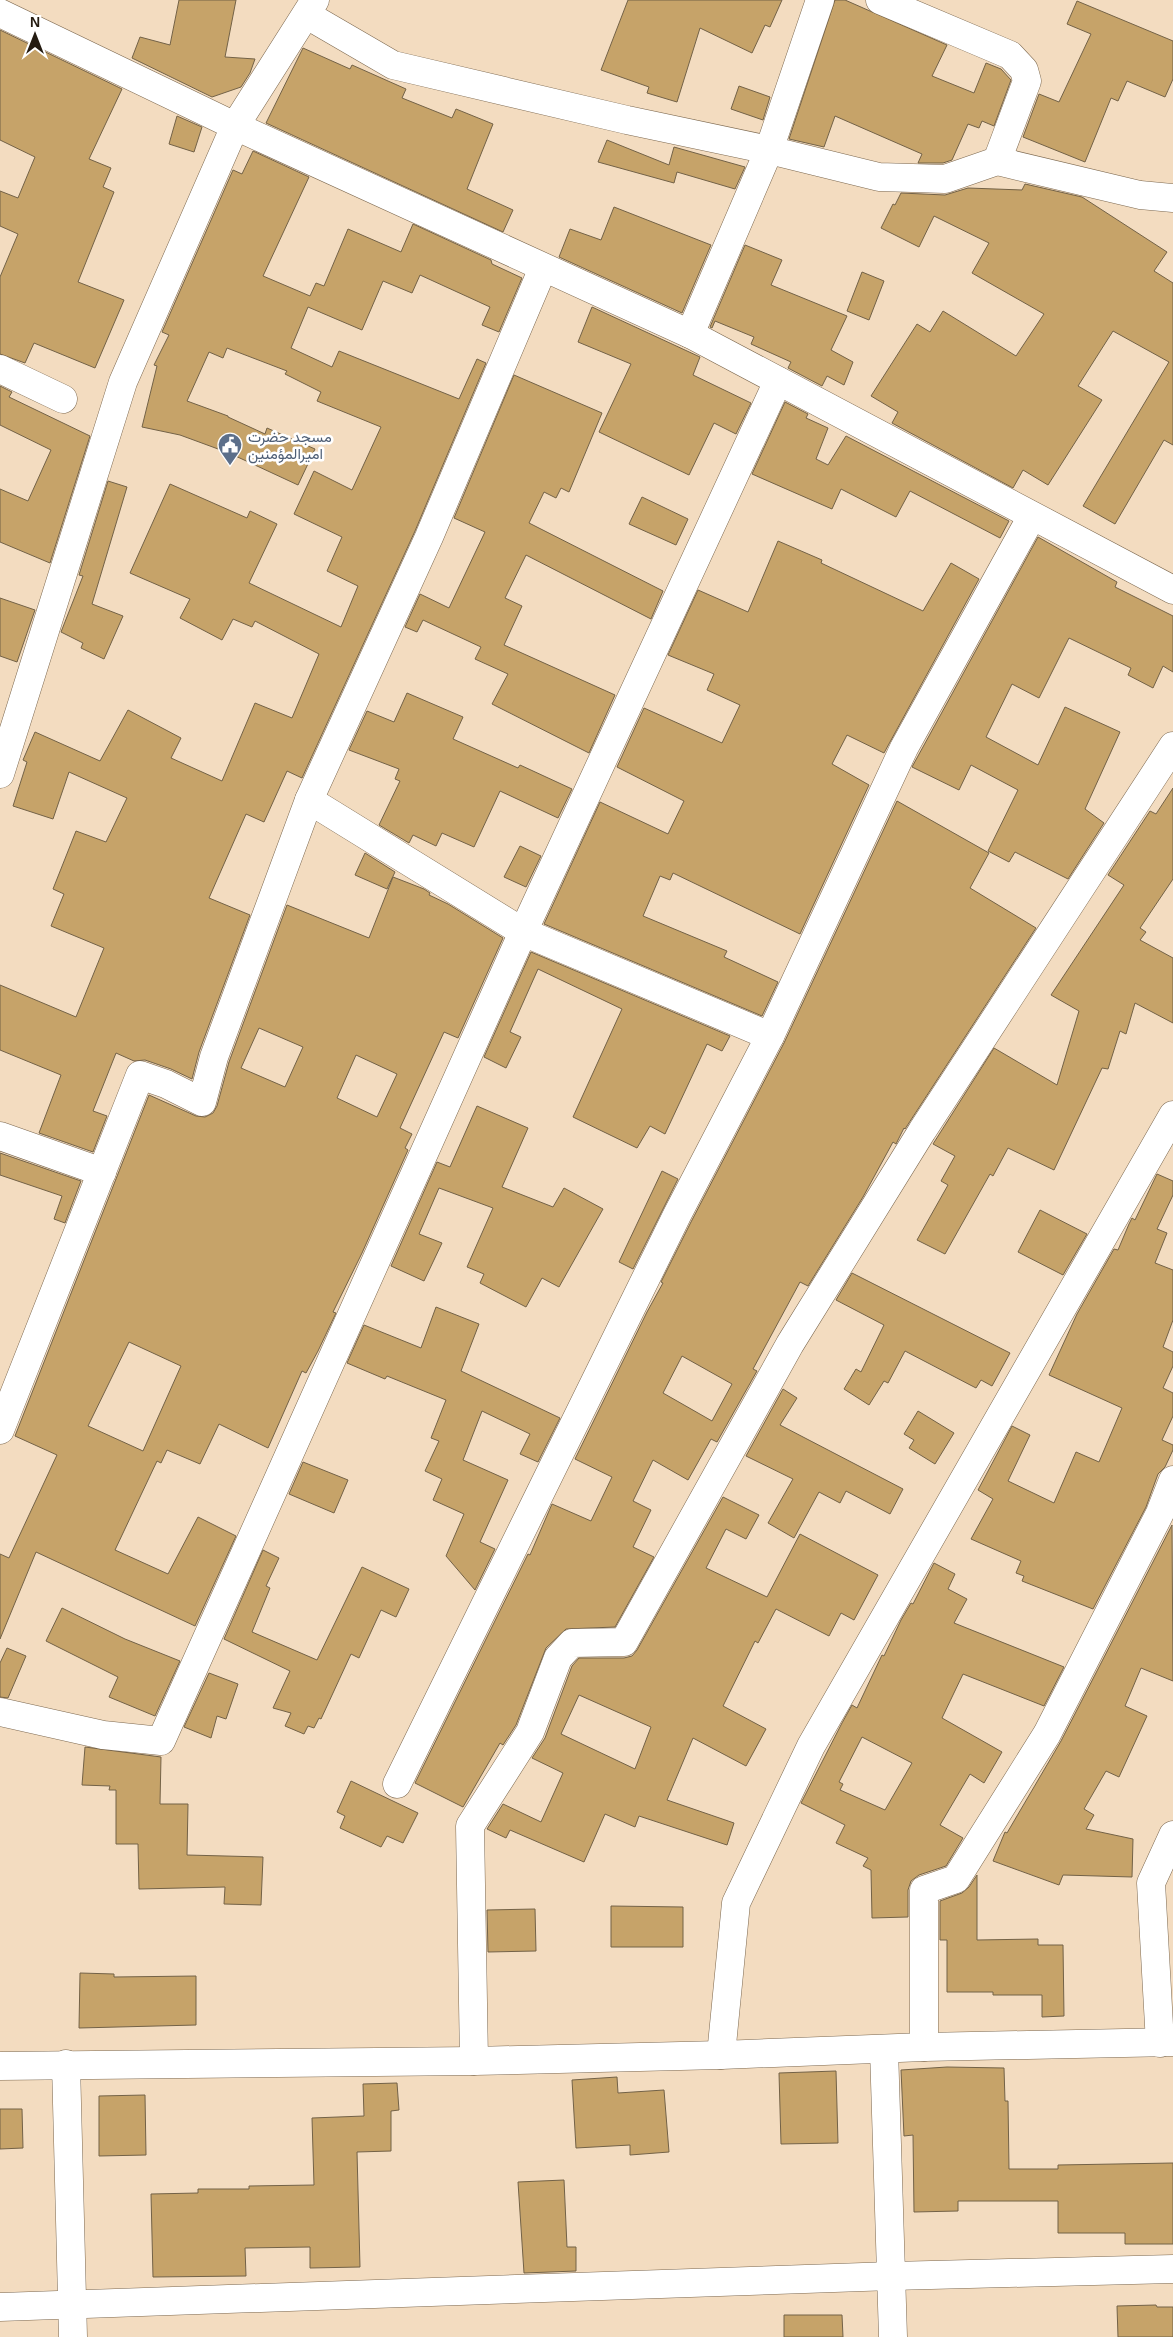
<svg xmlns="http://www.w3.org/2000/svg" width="1173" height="2337" font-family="Arial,Vazirmatn,sans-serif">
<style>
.building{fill:#c6a369;stroke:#736247;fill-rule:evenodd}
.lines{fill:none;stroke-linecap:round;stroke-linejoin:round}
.street-casing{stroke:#7d6950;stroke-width:29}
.street{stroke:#fff;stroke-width:28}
.labels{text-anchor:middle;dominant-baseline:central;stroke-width:5;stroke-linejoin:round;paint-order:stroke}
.service-label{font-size:15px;fill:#4e5e75;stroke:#fff;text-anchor:start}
</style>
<rect width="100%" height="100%" fill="#f3dcc0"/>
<!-- building -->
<g class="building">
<path d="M179,0H236L225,57L255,59L250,73L241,87L212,97L132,58L140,37L170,45Z"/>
<path d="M628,0H782L770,27L765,25L752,53L700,28L677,102L647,93L649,87L601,70Z"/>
<path d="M835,0H845L947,45L932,76L974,93L986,63L1001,69L1011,80L994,126L982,121L979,128L968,124L952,160L943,163H918L922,154L835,116L824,147L789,139Z"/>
<path d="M1077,1L1173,41V79L1165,97L1127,81L1118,101L1111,98L1085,162L1023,137L1039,94L1059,102L1091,34L1067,24Z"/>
<path d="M0,30L122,89L89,159L111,168L103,187L114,192L78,282L124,300L95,368L34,343L25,363L0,354V277L18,234L0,226V191L18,198L35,157L0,140Z"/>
<path d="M303,48L350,69L352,65L406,89L402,98L452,118L456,109L493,124L467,189L513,210L503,232L266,123Z"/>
<path d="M739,86L770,97L763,120L731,109Z"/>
<path d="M177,116L202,127L194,152L169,144Z"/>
<path d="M607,140L669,165L674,147L745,167L735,189L677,172L674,183L598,162Z"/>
<path d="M253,151L309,177L263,276L310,296L316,283L324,286L348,229L401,252L413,224L491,260L492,264L522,278L499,332L482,325L490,307L420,275L412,293L383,281L362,330L308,307L291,348L332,367L339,351L459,399L477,359L486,363L415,531L302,778L287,771L264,822L246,814L209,898L250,915L199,1052L192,1079L171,1069L145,1060L134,1061L116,1053L93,1111L107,1116L93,1152L39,1133L61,1075L0,1050V985L76,1017L104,948L51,926L64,894L53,889L76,831L106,842L127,798L69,772L53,819L13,806L27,762L23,760L35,732L100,761L128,710L181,738L171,758L222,781L255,703L292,718L319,654L255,621L252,627L233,619L222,640L180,618L190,599L130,573L170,484L247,518L250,511L277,524L249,583L341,627L358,586L327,571L342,537L294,514L314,471L352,490L381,427L317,401L321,392L285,374L287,371L227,348L223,358L209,352L187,401L228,416V417L265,434L267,428L315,449L298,485L229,453L180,435L142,427L157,366L154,365L169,335L162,332L233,170L242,174Z"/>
<path d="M1025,184L1082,197L1167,252L1154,271L1173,283V445L1164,440L1115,524L1083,506L1169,362L1113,331L1078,386L1102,400L1048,485L1023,470L1013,488L892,423L898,412L871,396L917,324L930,332L943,311L1016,356L1044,314L972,273L989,243L934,216L919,247L881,228L893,204L895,205L901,193L945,195L968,188L1022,190Z"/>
<path d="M614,207L711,245L682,313L559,257L570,229L601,240Z"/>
<path d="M745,245L782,260L771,285L847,316L831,350L853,362L844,385L827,376L822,386L788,368L791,362L751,344L754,337L715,321L712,328L710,327Z"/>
<path d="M862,272L884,281L869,320L847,311Z"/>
<path d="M592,307L700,357L693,375L751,403L736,434L714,423L689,475L599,432L631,364L578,342Z"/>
<path d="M514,375L602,413L569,492L561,488L556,498L544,492L529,523L663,591L651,619L526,555L505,598L522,606L504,645L615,695L589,753L492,704L508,674L475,659L481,647L423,620L417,632L405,627L420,594L449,608L485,532L454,518Z"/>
<path d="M0,386L12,392L9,397L90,436L50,563L0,542V489L28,501L51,450L0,425Z"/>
<path d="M785,402L808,414L806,418L828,428L816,459L828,465L846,436L1009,521L1000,538L910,491L896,517L841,489L832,509L752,474Z"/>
<path d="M108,481L127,487L92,604L123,616L104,659L81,648L83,643L61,632L83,576L79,575Z"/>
<path d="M642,497L688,519L676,545L629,524Z"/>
<path d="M1038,537L1117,582L1115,587L1173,616V672L1163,666L1153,688L1128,675L1131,668L1069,638L1039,698L1012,684L986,737L1038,765L1065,707L1120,732L1085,809L1104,823L1068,879L1015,852L1009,862L988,851L1018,790L971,765L959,790L912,767Z"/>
<path d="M778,541L822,560L821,563L923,611L951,563L979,579L884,753L847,735L832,764L869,785L800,934L673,873L670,880L660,876L643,916L727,951L724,957L778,982L762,1016L544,924L600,802L668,834L684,801L617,767L644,708L722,743L740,705L707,690L714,674L668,655L698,590L748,612Z"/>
<path d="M0,598L35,610L17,662L0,656Z"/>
<path d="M407,693L463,717L453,739L518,768L520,765L572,789L558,818L500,791L474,847L442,833L436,846L413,835L409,843L379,825L400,781L395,779L399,769L349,750L367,711L394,722Z"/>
<path d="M1173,788V879L1140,928L1146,932L1140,940L1173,958V1023L1135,1003L1126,1034L1120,1031L1108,1069L1102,1068L1054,1170L1008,1148L993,1176L990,1174L945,1254L917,1240L948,1185L941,1181L955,1156L933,1144L994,1048L1057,1085L1079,1011L1051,995L1124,885L1108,875L1150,811L1156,814Z"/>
<path d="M897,801L989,853L970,888L1036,928L905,1129L904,1128L896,1144L893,1142L863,1197L808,1286L800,1282L753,1369L757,1371L717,1442L711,1439L688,1480L653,1460L633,1501L651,1510L633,1547L654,1557L615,1627L566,1629L546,1648L516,1725L503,1745L500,1743L463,1807L415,1783L528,1554L530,1555L552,1504L591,1521L612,1477L575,1459L647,1312L663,1283L661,1282L691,1222L784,1043ZM682,1356L732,1384L712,1421L663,1393Z"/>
<path d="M520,846L541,856L526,887L504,877Z"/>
<path d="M365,853L395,872L387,889L355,875Z"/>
<path d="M393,877L424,889L430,893L429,895L448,904L503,938L458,1038L444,1032L400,1128L412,1134L405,1148L408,1150L362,1253L333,1312L336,1313L318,1351L306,1373L302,1371L268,1448L219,1424L200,1464L167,1450L161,1463L157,1461L115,1550L168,1574L198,1517L236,1536L195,1626L36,1552L0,1639V1554L9,1558L57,1455L15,1436L149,1095L196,1116L205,1117L213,1113L217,1106L229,1062L287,905L369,938ZM259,1028L303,1047L285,1087L241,1068ZM356,1055L397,1074L377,1117L337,1098ZM129,1342L181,1366L143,1451L88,1426Z"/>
<path d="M531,952L730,1036L722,1051L707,1044L665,1134L650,1126L637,1148L573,1117L622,1009L538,969L510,1032L521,1037L506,1068L484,1057Z"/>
<path d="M477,1106L528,1128L502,1187L553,1207L564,1188L603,1209L559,1287L542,1278L526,1307L480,1283L484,1274L467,1267L493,1208L439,1188L419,1234L442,1243L424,1281L391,1266L437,1162L450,1167Z"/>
<path d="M0,1153L81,1181L65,1223L54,1219L62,1196L0,1175Z"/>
<path d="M662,1171L678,1179L633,1269L619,1262Z"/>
<path d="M1157,1174L1173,1181V1195L1157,1229L1167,1233L1155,1263L1173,1270V1320L1163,1347L1173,1352V1366L1163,1388L1173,1393V1416L1162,1440L1173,1445V1450L1165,1467L1158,1474L1146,1507L1093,1609L1022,1581L1024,1576L1016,1573L1021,1561L971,1539L993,1499L978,1490L1012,1426L1030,1435L1008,1481L1054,1503L1076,1452L1099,1462L1122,1408L1049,1375L1077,1314L1114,1249L1118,1250L1129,1224L1132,1218L1135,1220Z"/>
<path d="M1040,1210L1087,1234L1063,1275L1018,1252Z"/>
<path d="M852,1273L1010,1353L992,1386L981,1380L976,1388L905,1351L888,1383L884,1381L869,1405L844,1389L856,1369L861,1372L884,1325L836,1300Z"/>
<path d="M436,1307L479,1324L461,1371L560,1418L538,1462L520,1454L530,1434L482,1411L463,1460L508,1480L480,1542L495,1549L475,1590L446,1556L464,1514L433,1500L442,1479L425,1471L439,1441L431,1438L446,1400L387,1376L385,1379L347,1363L364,1325L421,1348Z"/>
<path d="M783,1389L797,1398L780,1425L903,1489L890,1514L846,1491L840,1503L819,1492L794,1538L768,1523L793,1479L746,1456Z"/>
<path d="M918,1411L954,1433L935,1464L909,1448L914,1440L904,1434Z"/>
<path d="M303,1462L348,1480L334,1513L289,1494Z"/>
<path d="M723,1497L759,1515L746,1539L726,1529L706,1568L767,1597L800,1534L878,1575L854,1620L841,1613L829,1636L776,1609L758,1643L755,1641L723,1706L766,1729L746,1766L693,1738L667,1800L734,1823L727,1845L639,1816L635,1827L605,1814L584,1862L510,1830L506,1838L487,1829L503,1804L541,1822L563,1773L532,1758L545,1738L572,1666L579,1658H624L632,1656L637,1650ZM579,1695L651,1727L635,1769L561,1734Z"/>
<path d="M1172,1525L1173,1681L1141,1668L1125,1706L1147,1716L1119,1777L1106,1771L1084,1809L1094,1815L1086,1829L1133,1839L1132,1877L1063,1875L1059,1885L993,1861L1005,1832L1007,1833L1061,1741Z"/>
<path d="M263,1550L279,1558L266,1586L270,1588L252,1632L317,1660L362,1567L409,1589L396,1617L381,1610L359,1658L351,1654L321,1719L319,1718L314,1728L308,1726L304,1734L285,1726L291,1713L273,1708L290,1671L224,1639Z"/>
<path d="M934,1563L955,1574L948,1589L967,1599L954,1623L1064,1667L1044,1706L963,1674L942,1718L1002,1752L984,1783L970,1774L940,1825L963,1838L946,1866L919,1875L911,1881L908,1890V1917L872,1918L871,1870L863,1866L868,1858L836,1843L845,1825L801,1803L842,1723L852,1705L857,1708L882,1655L884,1656L901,1620L911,1603L913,1604ZM862,1737L912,1763L885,1810L840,1790L843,1784L839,1782Z"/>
<path d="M62,1608L125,1639L180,1661L155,1716L109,1697L118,1677L46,1641Z"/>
<path d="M7,1648L26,1656L8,1698L0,1697V1663Z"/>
<path d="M209,1673L238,1684L226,1719L217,1716L211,1738L184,1727Z"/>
<path d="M85,1747L161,1757L160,1804H188L187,1855L263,1857L261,1905L224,1904L225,1887L139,1889L138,1844H116V1790H109L110,1786L82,1785Z"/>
<path d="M351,1781L418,1813L403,1843L387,1836L381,1847L340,1828L345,1816L337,1812Z"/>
<path d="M977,1875V1940L1038,1939V1945H1063L1064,2016L1042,2017V1995H993V1992H947V1940H940V1901L962,1893L969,1887Z"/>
<path d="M611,1906L683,1907V1947H611Z"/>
<path d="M535,1909L536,1951L488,1952L487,1910Z"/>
<path d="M80,1973L114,1974V1977L196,1976V2025L79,2028Z"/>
<path d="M947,2067L1004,2068L1005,2101H1008L1009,2169H1058V2165L1173,2163V2244H1125V2233H1058V2201H958V2211L914,2212L913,2135L904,2136L901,2070Z"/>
<path d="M836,2071L838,2143L781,2144L779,2073Z"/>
<path d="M617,2077L618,2093L664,2090L669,2152L630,2155V2145L576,2148L572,2080Z"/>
<path d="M397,2083L399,2110L391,2111V2151L357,2152L360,2267L310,2268V2247L245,2248L246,2276L153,2277L151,2194L198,2193V2189H249V2186L314,2185L312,2118L364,2116L363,2084Z"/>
<path d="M145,2095L146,2155L99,2156V2096Z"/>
<path d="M0,2109H22L23,2148L0,2149Z"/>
<path d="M564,2180L567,2247H576V2271L524,2273L518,2182Z"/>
<path d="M1156,2305L1157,2307H1173V2337H1118L1117,2306Z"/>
<path d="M784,2315H842L843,2337H784Z"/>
</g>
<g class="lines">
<defs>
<g id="street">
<path d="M880,0L1010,55L1024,70L1027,81L997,161"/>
<path d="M0,13L235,126L690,334L1173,590"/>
<path d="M307,15L393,65L627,120L769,150L879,177L945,179L997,161L1140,195L1173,198"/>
<path d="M690,334L769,150L820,0"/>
<path d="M0,369L63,399"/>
<path d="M0,774L123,382L235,126L315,0"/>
<path d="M309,800L523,932L770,1036"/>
<path d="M0,1136L102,1172"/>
<path d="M0,1430L140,1075L166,1084L202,1102L214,1057L309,800L429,537L543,268"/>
<path d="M0,1712L103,1735L161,1741L523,932L778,381"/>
<path d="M397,1784L677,1215L770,1036L904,748L1032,516"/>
<path d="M1160,2043L1151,1883L1173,1835"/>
<path d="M924,2047V1890L956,1879L1047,1734L1160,1513L1173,1480"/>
<path d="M884,2049L893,2337"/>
<path d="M721,2055L736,1903L811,1746L1173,1115"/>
<path d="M474,2061L470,1826L530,1732L558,1658L572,1643L624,1642L790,1344L922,1131L1173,746"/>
<path d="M66,2064L73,2337"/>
<path d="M0,2066L474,2061L721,2055L924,2047L1173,2042"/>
<path d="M0,2307L892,2276L1173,2269"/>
</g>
</defs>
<!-- street casing -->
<use href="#street" class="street-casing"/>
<!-- street -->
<use href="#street" class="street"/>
</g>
<!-- icons -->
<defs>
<symbol id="civic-pin" viewBox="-11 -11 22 30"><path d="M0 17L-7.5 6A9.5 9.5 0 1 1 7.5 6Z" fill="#5c6f8a" stroke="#fff"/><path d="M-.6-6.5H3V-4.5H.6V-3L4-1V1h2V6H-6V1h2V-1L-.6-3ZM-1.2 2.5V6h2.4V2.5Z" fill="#fff"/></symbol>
</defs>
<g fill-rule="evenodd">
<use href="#civic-pin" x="216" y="431" width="28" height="38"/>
</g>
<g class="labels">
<!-- service labels -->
<g class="service-label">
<text x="248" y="436">مسجد حضرت<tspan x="248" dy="17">امیرالمؤمنین</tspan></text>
</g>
</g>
<!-- north arrow -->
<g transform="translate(35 35)" stroke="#ffffff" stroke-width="4" paint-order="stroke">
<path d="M0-4L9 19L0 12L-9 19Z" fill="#241b11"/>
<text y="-8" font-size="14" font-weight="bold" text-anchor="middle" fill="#241b11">N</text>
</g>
</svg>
